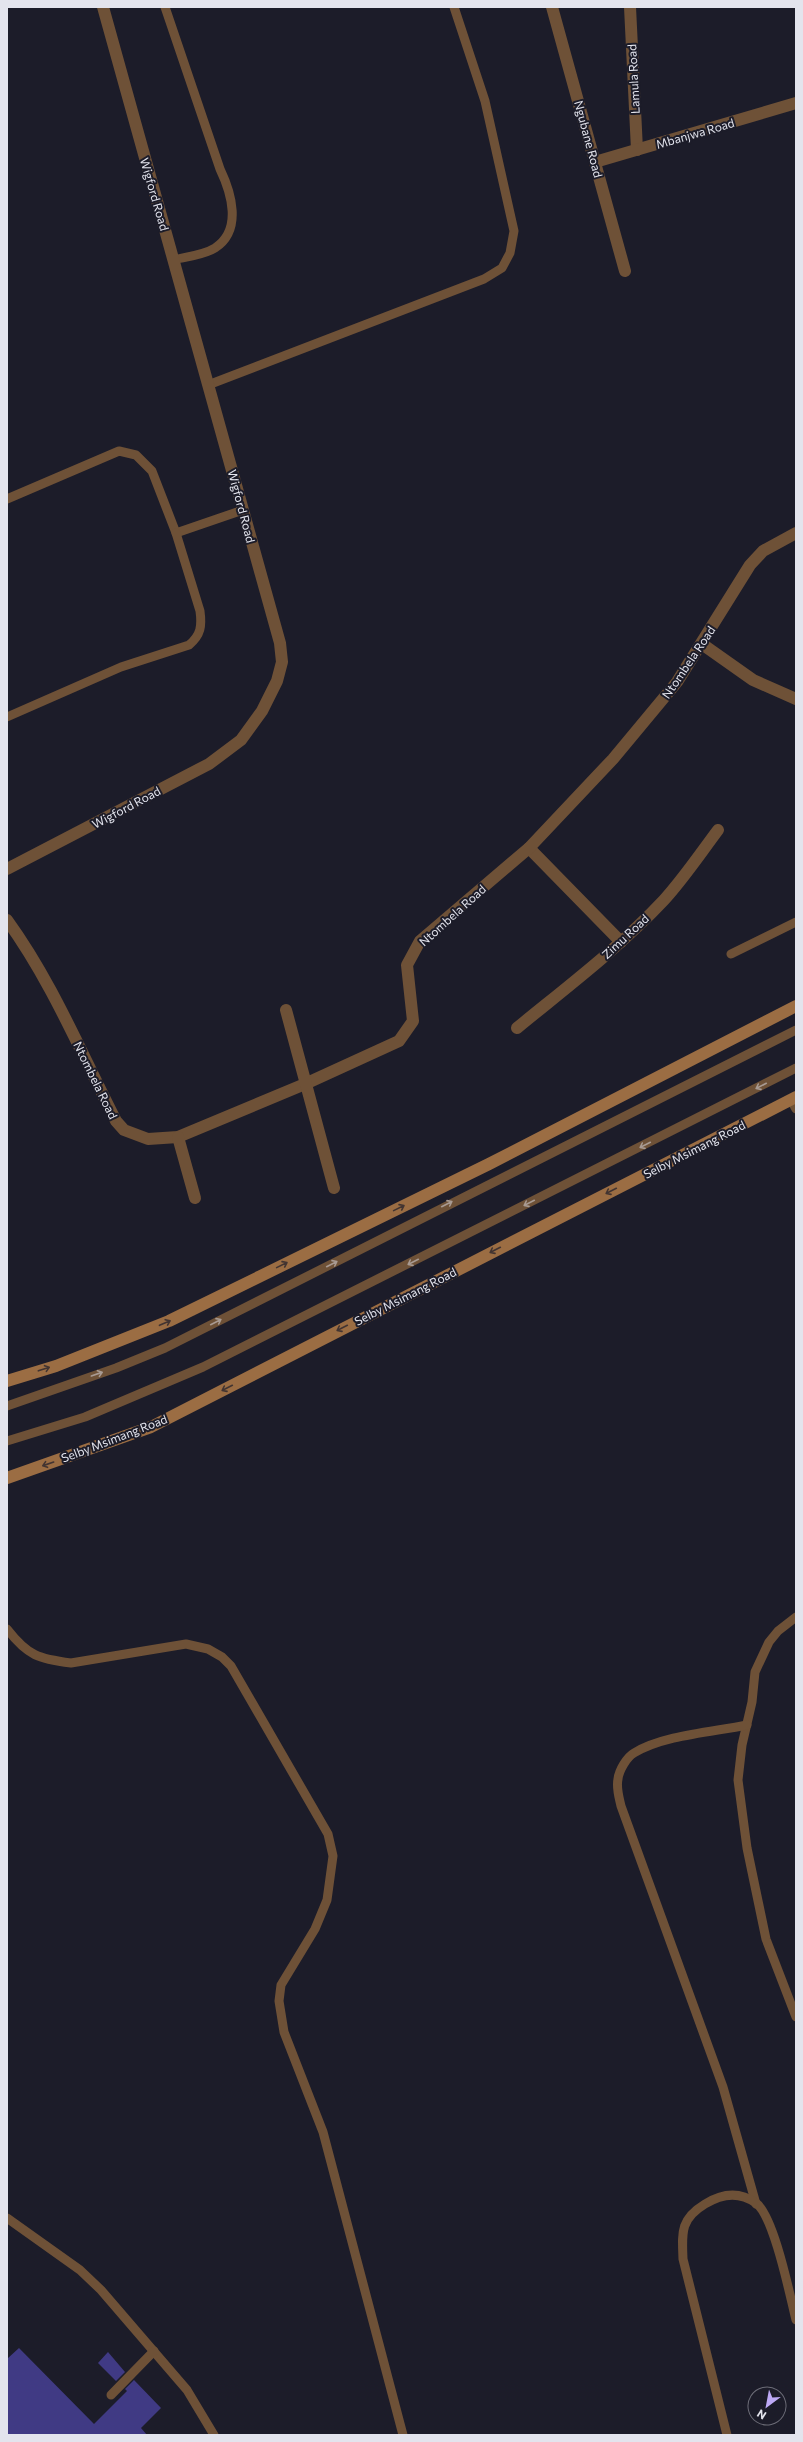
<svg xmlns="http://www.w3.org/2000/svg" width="803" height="2442" font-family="Commissioner,sans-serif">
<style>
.building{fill:#403a84}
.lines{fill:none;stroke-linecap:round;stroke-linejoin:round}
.lane{stroke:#6e5137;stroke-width:9}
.street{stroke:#6e5137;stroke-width:12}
.secondary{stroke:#9b6d43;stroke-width:12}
.oneway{stroke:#a89a92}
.oneway2{stroke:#423431}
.labels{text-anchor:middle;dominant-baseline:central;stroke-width:4;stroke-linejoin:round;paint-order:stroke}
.street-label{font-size:12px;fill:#e3e4ed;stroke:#1c1c29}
</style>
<rect width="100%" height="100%" fill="#1c1c29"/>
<!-- building -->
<g class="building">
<path d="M19,2348L94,2424L127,2391L125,2389L134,2380L161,2408L141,2428L147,2435H7V2359Z"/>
<path d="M108,2352L125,2372L116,2381L98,2363Z"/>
</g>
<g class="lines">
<!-- lane -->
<g class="lane">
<path d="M165,7L220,169C231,192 243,230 215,248C204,255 186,257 173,260"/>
<path d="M208,385L484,279L502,268L510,253L514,231L485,101L454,7"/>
<path d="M7,499L119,451L136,455L152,471L176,533L243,510"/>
<path d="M7,717L121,667L189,645C201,635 202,626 200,611L176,533"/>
<path d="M731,954L796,922"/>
<path d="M791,1100L796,1109"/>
<path d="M7,1406L116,1368L165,1348L796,1030"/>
<path d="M7,1441L85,1417L203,1367L796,1068"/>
<path d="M796,1617L778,1631L769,1642L755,1672L752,1702L742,1745L738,1780L747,1848L766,1939L796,2017"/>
<path d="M7,1629C28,1656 39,1659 71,1663L186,1644L208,1649L222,1657L231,1666L328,1834L333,1856L327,1900L315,1929L281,1985L279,2001L284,2032L323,2132L403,2435"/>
<path d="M747,1725C713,1732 664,1735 634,1753C627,1757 619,1770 618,1779C616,1788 619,1797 621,1806L723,2087L756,2204"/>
<path d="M7,2218L80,2270L101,2290L187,2390L214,2435"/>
<path d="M111,2395L154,2351"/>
<path d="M727,2435L683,2259C682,2233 680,2219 705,2204C721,2194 739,2191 756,2203C774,2216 790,2296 796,2320"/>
</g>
<!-- street -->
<g class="street">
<path d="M552,7L625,271"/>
<path d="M630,7L637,150"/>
<path d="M595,162L796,103"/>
<path d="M702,644L753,680L796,699"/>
<path d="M529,848L621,942"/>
<path d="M7,869L209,764L241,740L262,711L277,681L282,662L280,643L103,7"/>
<path d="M7,920C52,982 81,1053 116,1121L124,1130L148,1139L178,1137L305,1084L399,1041L413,1021L407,965L420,941L529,848L613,759L677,682L750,565L763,551L796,533"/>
<path d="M286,1010L334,1188"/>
<path d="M517,1028C567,987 620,947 664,900C684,878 700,854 718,830"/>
<path d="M178,1137L195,1198"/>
</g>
<!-- secondary -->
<g class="secondary">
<path d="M7,1381L56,1366L169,1321L489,1164L796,1006"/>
<path d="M7,1478L151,1427L796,1097"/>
</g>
</g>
<!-- one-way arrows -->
<defs><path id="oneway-shaft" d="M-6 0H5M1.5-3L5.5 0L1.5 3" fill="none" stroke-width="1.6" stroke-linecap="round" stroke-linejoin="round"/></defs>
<g class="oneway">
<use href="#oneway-shaft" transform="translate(761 1086) rotate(153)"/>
<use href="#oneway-shaft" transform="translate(645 1145) rotate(153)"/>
<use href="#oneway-shaft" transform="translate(529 1203) rotate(153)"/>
<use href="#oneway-shaft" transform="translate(447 1204) rotate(-27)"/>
<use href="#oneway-shaft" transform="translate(413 1262) rotate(153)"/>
<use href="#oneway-shaft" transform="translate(332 1264) rotate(-27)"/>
<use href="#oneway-shaft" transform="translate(216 1322) rotate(-27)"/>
<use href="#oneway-shaft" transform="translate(97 1374) rotate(-19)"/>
</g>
<g class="oneway2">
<use href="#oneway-shaft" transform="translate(611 1191) rotate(153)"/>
<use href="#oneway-shaft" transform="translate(399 1208) rotate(-26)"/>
<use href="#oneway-shaft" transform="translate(495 1250) rotate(153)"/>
<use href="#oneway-shaft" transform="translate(282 1265) rotate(-26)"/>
<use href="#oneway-shaft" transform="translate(165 1323) rotate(-23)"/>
<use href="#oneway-shaft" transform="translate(342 1328) rotate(153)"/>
<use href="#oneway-shaft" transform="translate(44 1369) rotate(-18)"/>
<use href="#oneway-shaft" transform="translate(227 1388) rotate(153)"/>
<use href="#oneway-shaft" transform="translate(48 1464) rotate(161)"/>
</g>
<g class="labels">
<!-- street labels -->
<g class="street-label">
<text transform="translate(633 79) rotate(-93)">Lamula Road</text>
<text transform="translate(695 133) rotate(-16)">Mbanjwa Road</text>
<text transform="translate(589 139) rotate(75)">Ngubane Road</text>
<text transform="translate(155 194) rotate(74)">Wigford Road</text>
<text transform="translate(242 506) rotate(75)">Wigford Road</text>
<text transform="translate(688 662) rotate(-56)">Ntombela Road</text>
<text transform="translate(126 807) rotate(-28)">Wigford Road</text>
<text transform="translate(452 915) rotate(-42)">Ntombela Road</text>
<text transform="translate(625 936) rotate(-43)">Zimu Road</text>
<text transform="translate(96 1080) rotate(64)">Ntombela Road</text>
<text transform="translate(694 1149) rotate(-27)">Selby Msimang Road</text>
<text transform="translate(405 1296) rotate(-27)">Selby Msimang Road</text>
<text transform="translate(114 1438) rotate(-21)">Selby Msimang Road</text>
</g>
</g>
<!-- border -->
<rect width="803" height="2442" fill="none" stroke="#e3e4ed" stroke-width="16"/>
<!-- north arrow -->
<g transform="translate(767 2406) rotate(212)"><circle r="19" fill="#1c1c29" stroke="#6c6c77"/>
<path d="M0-3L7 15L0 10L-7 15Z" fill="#bda9f5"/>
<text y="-6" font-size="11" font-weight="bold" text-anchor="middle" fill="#e3e4ed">N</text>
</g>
</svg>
